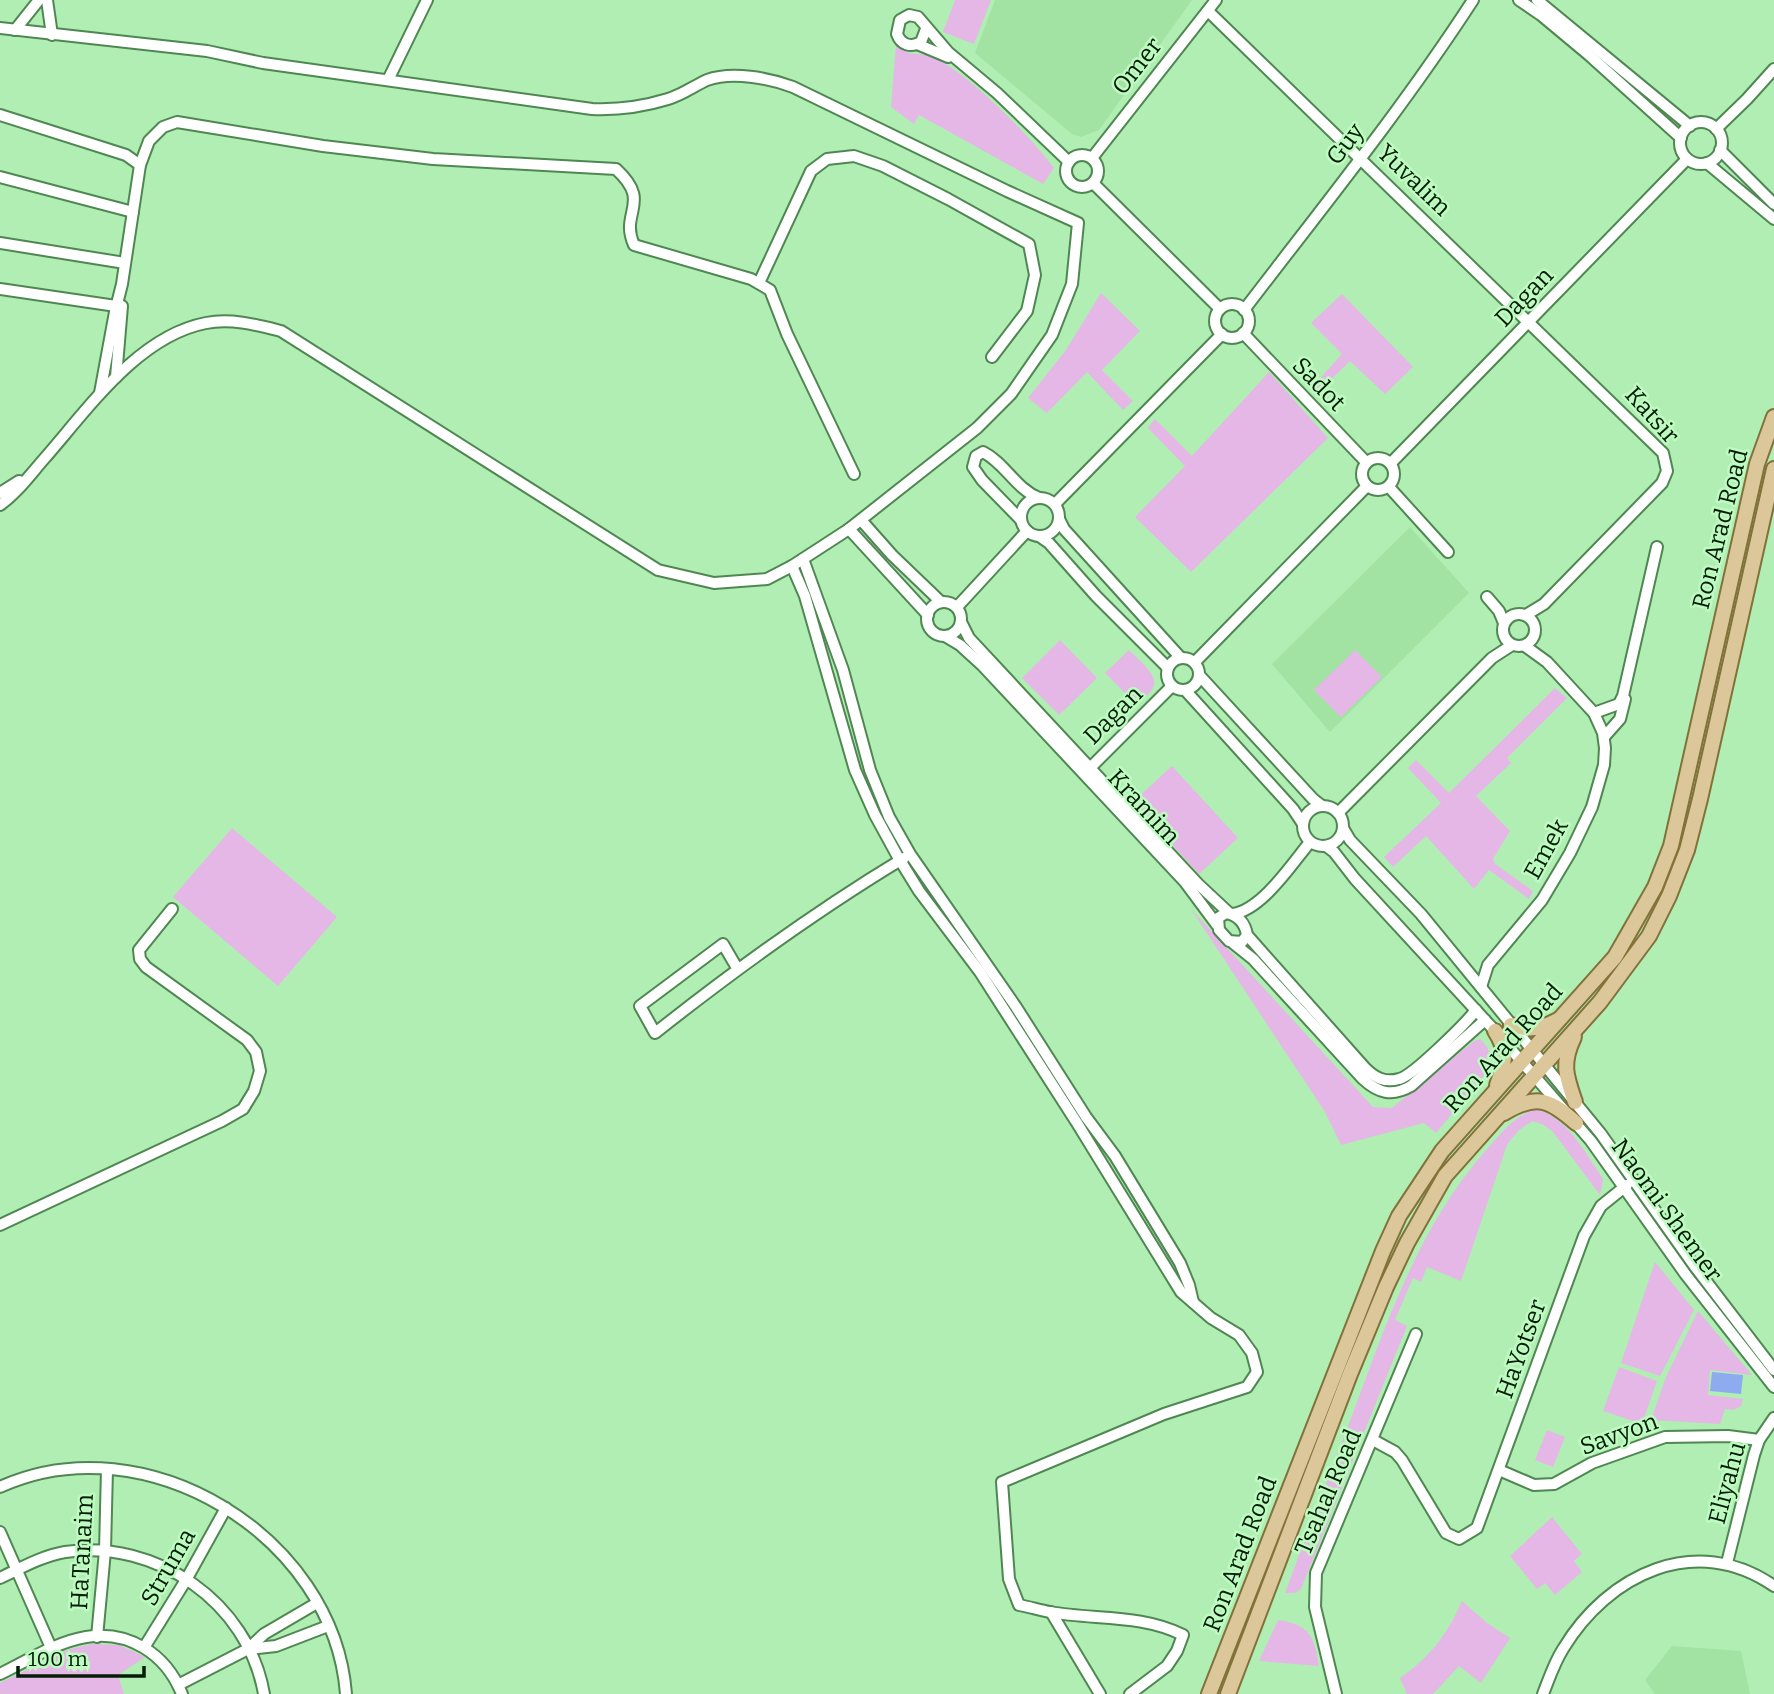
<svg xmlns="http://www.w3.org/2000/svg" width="1774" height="1694" font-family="Bitter,serif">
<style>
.built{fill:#a2e3a4}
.green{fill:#e4b7e6}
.water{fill:#8dabee}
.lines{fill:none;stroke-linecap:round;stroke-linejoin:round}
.minor-casing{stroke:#4f8752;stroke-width:14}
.major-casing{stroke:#80723a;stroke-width:18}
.minor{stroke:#fff;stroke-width:10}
.major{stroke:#dbc79a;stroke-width:14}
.labels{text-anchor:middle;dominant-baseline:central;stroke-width:5;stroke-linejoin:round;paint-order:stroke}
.street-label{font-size:24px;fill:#051c07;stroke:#befbc0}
</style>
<rect width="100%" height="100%" fill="#b1eeb3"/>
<!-- built -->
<g class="built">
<path d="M995,0H1192L1099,130L1081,137L1072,134L975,53Z"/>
<path d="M1410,527L1469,593L1330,732L1272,664Z"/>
<path d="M1672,1646L1741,1651L1750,1694H1655L1645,1680Z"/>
</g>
<!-- green -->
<g class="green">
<path d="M955,0H991L974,44L943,32Z"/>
<path d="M896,45C900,47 905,52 910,53C919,55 927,53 936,58C975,80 1027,133 1054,168L1043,184L919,115L914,124L891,107Z"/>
<path d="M1101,293L1140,331L1102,370L1133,401L1123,410L1087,372L1047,413L1028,398L1066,350Z"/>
<path d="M1342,294L1413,367L1385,394L1350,361L1319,391L1314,385L1342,354L1311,323Z"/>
<path d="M1269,372L1328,438L1191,572L1135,517L1185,466L1148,428L1155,419L1192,456Z"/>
<path d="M1060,640L1097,678L1059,715L1022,678Z"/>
<path d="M1129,650C1136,658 1160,675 1153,688C1150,694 1141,700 1136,704L1105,673Z"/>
<path d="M1355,650L1382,677L1341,717L1314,690Z"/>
<path d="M1555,688L1567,698L1507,758L1511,763L1476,796L1510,831L1493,859L1495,864L1533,891L1529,899L1489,870L1474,889L1426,836L1393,867L1384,857L1441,803L1408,768L1416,760L1449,793Z"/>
<path d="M1172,766L1238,838L1199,874L1133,802Z"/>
<path d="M232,828L337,917L278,986L173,897Z"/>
<path d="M1191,909L1373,1107L1392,1108L1474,1041L1480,1039C1491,1049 1493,1060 1486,1073L1436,1133L1424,1123L1341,1145L1325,1112Z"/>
<path d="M1535,1109C1567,1116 1586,1154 1603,1179L1600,1195L1553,1132L1544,1125L1533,1121C1521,1127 1515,1134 1507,1145L1461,1281L1427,1267L1421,1282L1413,1278L1395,1320L1407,1326L1301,1589L1295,1593H1285C1305,1538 1326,1484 1347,1429C1384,1331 1416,1229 1487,1149C1502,1132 1513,1117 1535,1109Z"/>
<path d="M1655,1262L1694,1310L1660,1376L1621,1363Z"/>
<path d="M1698,1311L1752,1375L1710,1370L1708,1395L1743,1399L1741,1406L1733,1410L1725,1409L1720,1424L1651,1420L1666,1377Z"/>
<path d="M1619,1367L1657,1381L1642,1424L1603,1411Z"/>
<path d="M1547,1430L1565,1437L1553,1467L1535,1460Z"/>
<path d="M1552,1517L1582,1554L1574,1561L1582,1572L1555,1595L1545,1583L1537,1589L1510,1556Z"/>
<path d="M1462,1601L1487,1623L1510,1638L1481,1683L1459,1666L1433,1694H1407L1400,1678C1430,1657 1447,1635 1462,1601Z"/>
<path d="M1278,1620C1310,1625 1314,1636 1319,1666L1259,1661Z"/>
<path d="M92,1644L119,1645L145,1657L118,1675L124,1694H0V1683L70,1649Z"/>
</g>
<!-- water -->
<path class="water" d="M1712,1372L1743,1375L1741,1394L1710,1391Z"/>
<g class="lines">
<defs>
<g id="minor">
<path d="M47,0L52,35"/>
<path d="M1519,0L1541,15L1589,55L1681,138"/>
<path d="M1537,0L1690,126"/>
<path d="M1208,11L1663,453L1667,471L1662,483L1544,604L1526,615"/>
<path d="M0,28L207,51L263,63L592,109C618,110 642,107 668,99C682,95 694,86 707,80C732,71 769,78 793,87L1007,191L1078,223L1072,284L1052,335L1011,394L977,428L849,529L792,566L767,579L714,583L658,570L281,331C257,325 231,318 206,323C138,336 88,409 44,459C30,475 17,493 0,505"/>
<path d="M926,29L921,42C911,48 901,45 897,34L900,20L909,15L918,17L948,52L997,93L1069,162"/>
<path d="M15,30L39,0"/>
<path d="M917,44L948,57"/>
<path d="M388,80L427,0"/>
<path d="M0,115L126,155L140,165"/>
<circle cx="1701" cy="143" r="21"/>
<path d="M1716,129L1747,99L1774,69"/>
<path d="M1720,150L1774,204"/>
<circle cx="1082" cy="171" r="16"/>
<path d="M1092,158L1216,0"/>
<path d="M1707,163L1774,219"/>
<path d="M0,177L133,212"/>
<path d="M1093,183L1220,309"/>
<path d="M0,243L125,263"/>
<path d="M759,283L811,171L827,159L854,156L883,166L948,199L1029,244L1035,275L1027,311L992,357"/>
<path d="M0,289L116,306"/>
<circle cx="1232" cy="321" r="17"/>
<path d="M1244,310C1322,208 1403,108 1473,0"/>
<path d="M1243,333L1366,462"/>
<path d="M116,377L122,306"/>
<path d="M100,393L115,312L122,284L140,165L149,141L163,127L177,122L323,146L433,159L616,169C653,203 619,212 634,245L751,279L770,290L787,334L854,474"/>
<circle cx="1378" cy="474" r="16"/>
<path d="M1391,463L1687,159"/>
<path d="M1389,487L1448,552"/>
<path d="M0,493L19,481"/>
<circle cx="1040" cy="517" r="19"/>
<path d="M1055,504L1222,334"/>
<path d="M1059,519L1064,529L1180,657"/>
<path d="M861,520L892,555L941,602"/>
<path d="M1021,520L982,480L973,467L976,456L983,452C1005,463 1016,489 1039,498"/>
<path d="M849,529L928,615"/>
<path d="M1039,536L1049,543L1096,596L1168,668"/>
<path d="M803,559L843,670L870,770L889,817L910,854L1016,1007L1086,1117L1115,1156L1180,1263L1189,1285L1193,1302"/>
<path d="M792,566L805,596L855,770L875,815L898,857L919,891L980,972L1077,1123L1181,1292L1211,1318L1239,1335L1252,1353L1257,1372L1247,1387L1164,1414L1002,1482L1009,1579L1019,1605C1029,1607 1040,1610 1050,1612C1094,1620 1142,1614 1183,1635L1177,1651L1167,1666L1130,1694"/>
<path d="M1487,597L1499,611L1504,623"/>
<circle cx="944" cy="619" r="17"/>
<path d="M957,607L1027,531"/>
<circle cx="1519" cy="630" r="16"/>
<path d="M961,622L969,638L1198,884L1229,913"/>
<path d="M945,636L960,645L982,665L1185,882L1217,925"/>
<circle cx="1183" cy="674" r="16"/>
<path d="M1195,662L1367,486"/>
<path d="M1199,675L1313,799L1322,806"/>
<path d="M1185,690L1293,809L1303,824"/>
<path d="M1594,713L1619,704L1623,696L1657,547"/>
<path d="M1604,737L1620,719L1625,699"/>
<path d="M1086,772L1172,686"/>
<circle cx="1323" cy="826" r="20"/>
<path d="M1338,813L1492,658L1512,645"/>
<path d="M1343,828L1350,840L1421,914L1601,1134L1696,1268L1774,1370"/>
<path d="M1326,846L1334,852L1355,879L1495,1031L1591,1141L1686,1275L1774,1387"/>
<path d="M1226,913C1238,915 1245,923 1247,935L1242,942L1229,941L1219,930L1218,918Z"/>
<path d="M1232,914C1261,911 1292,864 1310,842"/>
<path d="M1247,935L1365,1068C1375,1078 1385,1083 1399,1079C1413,1076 1466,1023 1476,1010"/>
<path d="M1233,943L1253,959L1363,1079C1378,1093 1392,1097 1411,1086L1485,1020"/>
<path d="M737,968L723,944L640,1006L655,1033C736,969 816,911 904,858"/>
<path d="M1481,987L1488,965L1542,900L1570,853L1592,807L1604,765L1605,748L1603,733L1594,713L1547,662L1525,646"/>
<path d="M0,1225L222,1121L243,1109L254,1091L260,1071L256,1052L247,1040L146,967L140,959L139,950L172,909"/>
<path d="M1373,1440L1395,1452L1402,1460L1446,1533L1459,1539L1477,1528L1584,1236L1601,1206L1627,1185"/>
<path d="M1499,1470L1534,1485L1554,1484L1592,1463L1665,1437L1728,1436L1759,1440"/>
<path d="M0,1487C145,1421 334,1536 346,1694"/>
<path d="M0,1532L52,1650"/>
<path d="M1727,1563L1754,1455L1759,1440L1774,1418"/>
<path d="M0,1578C21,1568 42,1556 65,1552C156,1539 248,1602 264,1694"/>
<path d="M1051,1612L1100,1694"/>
<path d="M97,1637L105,1551L107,1469"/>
<path d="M145,1646L186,1580L226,1508"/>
<path d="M248,1649L276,1646L328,1626"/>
<path d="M0,1674C27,1661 56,1642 86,1637C129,1630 166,1654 182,1694"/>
<path d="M178,1685L248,1649L264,1634L317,1603"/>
<path d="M1336,1694L1315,1607L1316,1573L1416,1334"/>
<path d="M1543,1694C1549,1679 1554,1663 1563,1649C1608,1574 1696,1532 1774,1586"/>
</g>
<g id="major">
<path d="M1511,1025C1529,1031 1541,1029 1558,1020"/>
<path d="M1495,1031C1508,1050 1505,1065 1497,1085"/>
<path d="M1574,1037C1561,1064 1566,1076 1575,1102"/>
<path d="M1504,1113C1537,1093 1550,1100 1576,1123"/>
<path d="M1209,1694L1383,1251L1399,1216L1442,1151L1615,957L1655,887L1671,846L1757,464L1774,417"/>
<path d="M1228,1694L1350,1374L1386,1287L1407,1243L1445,1176L1600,1002L1649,936L1669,896L1687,850L1700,799L1774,469"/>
</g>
</defs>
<!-- minor casing -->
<use href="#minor" class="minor-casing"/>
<!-- major casing -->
<use href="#major" class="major-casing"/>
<!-- minor -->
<use href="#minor" class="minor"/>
<!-- major -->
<use href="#major" class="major"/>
</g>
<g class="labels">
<!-- street labels -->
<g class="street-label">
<text transform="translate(1137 66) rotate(-52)">Omer</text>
<text transform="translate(1345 144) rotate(-53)">Guy</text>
<text transform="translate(1414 180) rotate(44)">Yuvalim</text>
<text transform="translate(1524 297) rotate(-46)">Dagan</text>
<text transform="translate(1319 384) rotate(46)">Sadot</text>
<text transform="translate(1652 415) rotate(48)">Katsir</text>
<text transform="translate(1720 529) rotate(-76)">Ron Arad Road</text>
<text transform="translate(1113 715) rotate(-45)">Dagan</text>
<text transform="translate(1144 807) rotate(47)">Kramim</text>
<text transform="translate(1546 849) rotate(-61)">Emek</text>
<text transform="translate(1503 1048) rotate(-48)">Ron Arad Road</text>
<text transform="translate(1667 1210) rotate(54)">Naomi Shemer</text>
<text transform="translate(1521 1349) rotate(-70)">HaYotser</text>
<text transform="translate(1619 1434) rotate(-20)">Savyon</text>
<text transform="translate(1727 1483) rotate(-75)">Eliyahu</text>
<text transform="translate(1328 1492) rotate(-67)">Tsahal Road</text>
<text transform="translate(82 1552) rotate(-87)">HaTanaim</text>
<text transform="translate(1240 1554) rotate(-69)">Ron Arad Road</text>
<text transform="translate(168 1567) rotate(-60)">Struma</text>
</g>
</g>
<!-- scale -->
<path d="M18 1666v10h126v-10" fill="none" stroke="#051c07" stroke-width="3.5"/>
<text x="28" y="1666" font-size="21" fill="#051c07" stroke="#befbc0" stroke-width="5" paint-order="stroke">100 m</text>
</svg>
